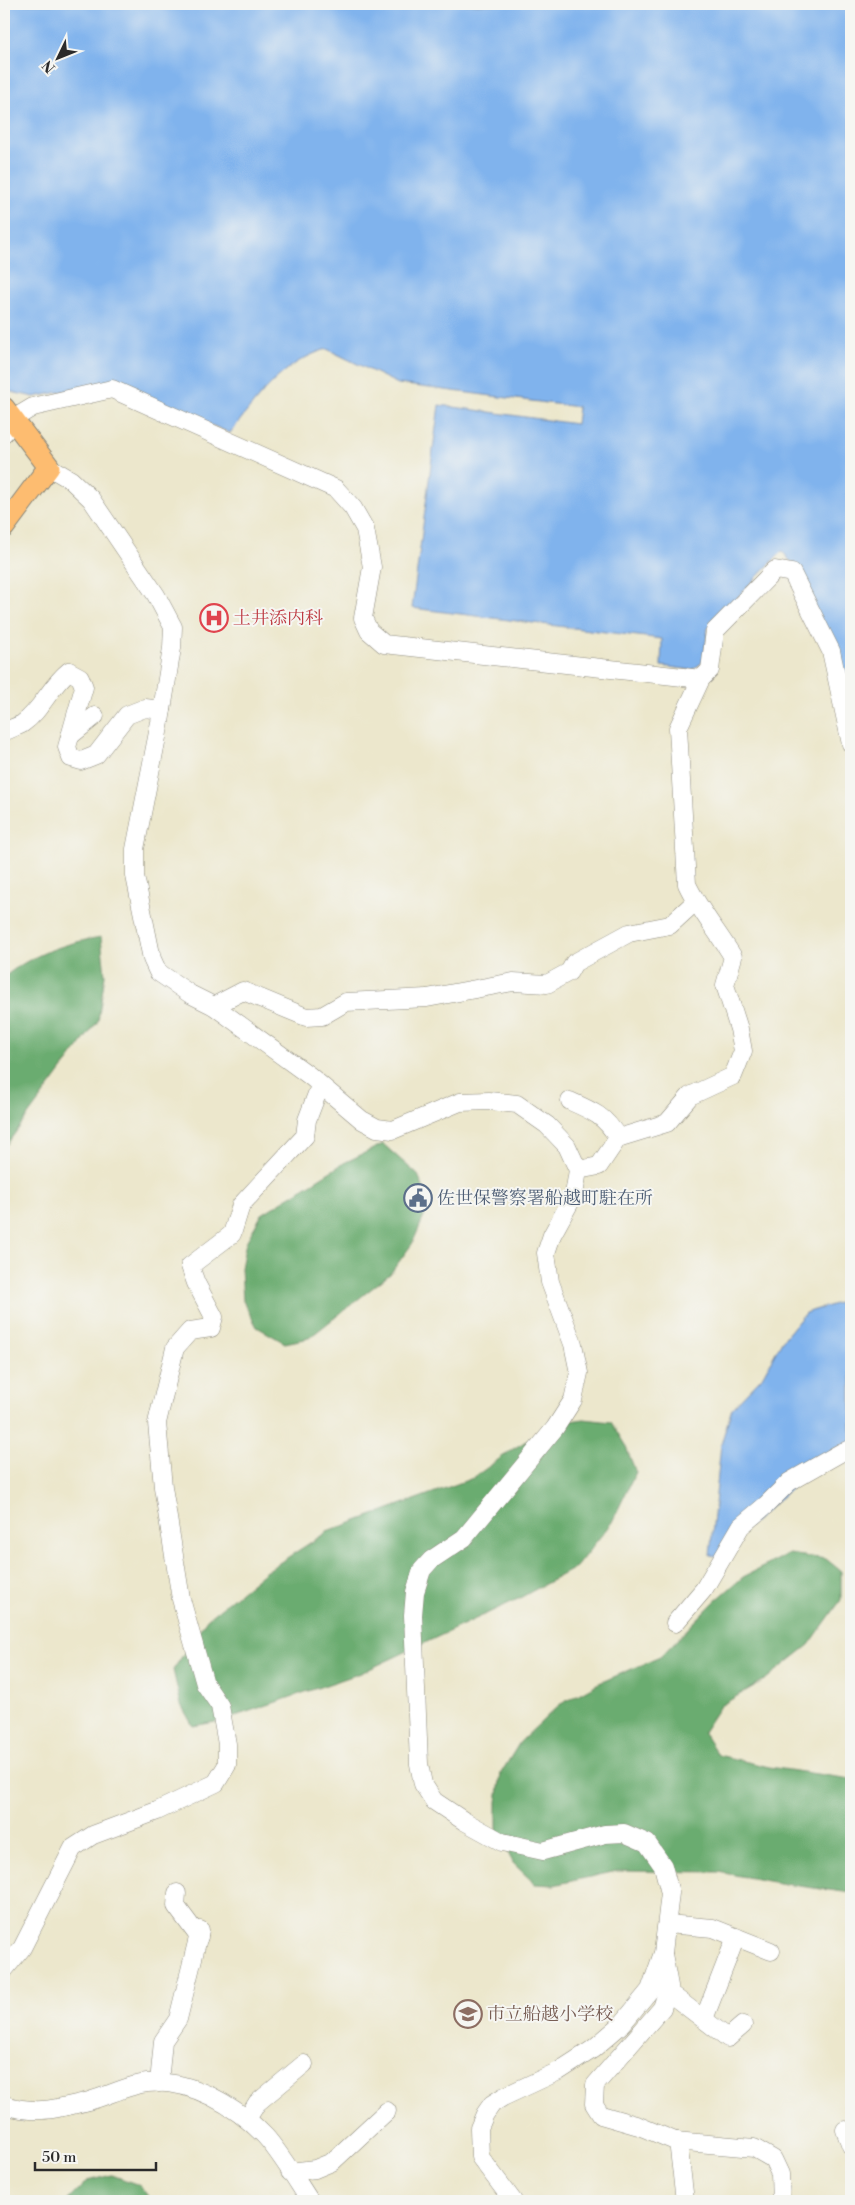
<svg xmlns="http://www.w3.org/2000/svg" width="855" height="2205" font-family="'Libre Bodoni','Noto Serif JP',serif">
<style>
.forest{fill:#6aac6f;stroke:#4a6c4d}
.water{fill:#80b3ed;stroke:#566f8c}
.lines{fill:none;stroke-linecap:round;stroke-linejoin:round}
.minor-casing{stroke:#8c897c;stroke-width:19}
.major-casing{stroke:#8c897c;stroke-width:23}
.minor{stroke:#fff;stroke-width:18}
.major{stroke:#fdbc6f;stroke-width:21}
.labels{text-anchor:middle;dominant-baseline:central;stroke-width:4;stroke-linejoin:round;paint-order:stroke}
.health-label{font-size:18px;fill:#be3a42;stroke:#f6f6f2;text-anchor:start}
.service-label{font-size:18px;fill:#4e5e75;stroke:#f6f6f2;text-anchor:start}
.education-label{font-size:18px;fill:#785e54;stroke:#f6f6f2;text-anchor:start}
</style>
<rect width="100%" height="100%" fill="#f6f6f2"/>
<filter id="ink" filterUnits="userSpaceOnUse"><feTurbulence type="fractalNoise" baseFrequency=".02" numOctaves="2"/><feDisplacementMap in="SourceGraphic" scale="10" xChannelSelector="R" yChannelSelector="G"/><feConvolveMatrix kernelMatrix="1 2 1 2 8 2 1 2 1" color-interpolation-filters="sRGB"/></filter>
<filter id="wash" filterUnits="userSpaceOnUse"><feTurbulence type="fractalNoise" baseFrequency=".0096" numOctaves="4" result="noise"/><feDisplacementMap in="SourceGraphic" scale="20" xChannelSelector="R" yChannelSelector="G"/><feGaussianBlur stdDeviation="1.12" result="paint"/><feColorMatrix in="noise" values="0 0 0 0 0 0 0 0 0 0 0 0 0 0 0 0 0 1.4 0 .05"/><feComposite in="paint" operator="in"/></filter>
<g filter="url(#wash)">
<rect width="100%" height="100%" fill="#ece7cc"/>
<!-- forest -->
<g class="forest">
<path d="M101,937L105,975L98,1021L4,1148V977C32,954 66,943 101,937Z"/>
<path d="M383,1144L418,1175L430,1203L412,1244L390,1274L309,1338L285,1343L257,1327L243,1301L241,1268L246,1242L262,1214L344,1163Z"/>
<path d="M584,1419L611,1422L625,1445L636,1472L612,1522L576,1567L518,1599L361,1673L221,1721L193,1726L181,1705L173,1670L207,1619L265,1572L327,1532L473,1478L513,1449L556,1423Z"/>
<path d="M789,1554L826,1559L841,1571V1600L809,1645L766,1679L720,1706L703,1732L718,1755L769,1767L851,1779V1893L784,1884L718,1872L617,1871L554,1885L535,1884L513,1863L497,1830V1802L501,1773L520,1742L559,1705L597,1684L660,1657L714,1602L743,1577Z"/>
<path d="M112,2175L139,2185L152,2201H67L87,2181Z"/>
</g>
<!-- water -->
<g class="water">
<path d="M4,4H851V713L803,576L782,551L708,628L703,662L692,670L661,666L662,639L412,608L439,405L576,424L578,407L398,384L327,349C282,362 258,398 230,433L111,382L34,397L7,391L4,388Z"/>
<path d="M851,1299V1444L835,1448L717,1556L710,1555L721,1444L732,1408L762,1377L782,1341L805,1313Z"/>
</g>
</g>
<g filter="url(#ink)">
<g class="lines">
<defs>
<g id="minor">
<path d="M4,433L13,419L33,407L112,389L336,489L353,508L365,529L372,567L363,618L369,631L384,644L701,679"/>
<path d="M49,467L71,480L91,499L156,595L173,627L172,648L160,722L135,849V876L152,959L158,972L190,994L214,1006L310,1076L362,1120L377,1128L393,1130L460,1102L489,1101L517,1104L547,1125L567,1146L578,1170L574,1195L552,1235L546,1253L550,1282L573,1344L579,1373L573,1400L555,1428L464,1538L431,1560L422,1570L415,1592L413,1615L419,1764L423,1784L434,1801L464,1821L502,1842L543,1851L605,1834L624,1833L647,1843L663,1866L670,1893L663,1953L650,1990L622,2024L593,2049L559,2071L503,2097L492,2104L485,2114L479,2128L480,2157L513,2201"/>
<path d="M4,732C9,729 16,727 22,724C42,710 50,686 69,671L80,677L84,687L67,747L71,758L81,761L96,755L127,715L145,708L162,710"/>
<path d="M70,736L95,716"/>
<path d="M214,1006L243,991L306,1017L322,1016L346,1002L427,998L513,982L547,984L569,972L574,963L629,933L670,925L695,902"/>
<path d="M570,1101C593,1111 605,1116 618,1138"/>
<path d="M578,1170L599,1166L618,1138L667,1123L690,1096L733,1076L743,1051L739,1029L725,985L733,957C718,932 699,910 687,884L678,728L701,679L710,670L715,631L775,570L792,573L831,651L851,744"/>
<path d="M675,1623L704,1589L741,1526L766,1505L789,1482L842,1452L851,1449"/>
<path d="M177,1893L176,1906L199,1937"/>
<path d="M667,1924L713,1928L771,1951"/>
<path d="M663,1954L669,1986L662,2008L595,2085L594,2104L601,2115L639,2126L675,2141L754,2148L773,2159L780,2174L781,2201"/>
<path d="M4,1970L22,1948L73,1848L93,1835L157,1811L216,1783L227,1765V1744L220,1706L205,1684L181,1599L163,1487L157,1423L175,1348L190,1331L211,1328L214,1317L196,1283L190,1266L232,1234L241,1205L305,1136L307,1120L320,1086"/>
<path d="M668,1992L728,2038L743,2025"/>
<path d="M704,2019L736,1937"/>
<path d="M159,2083L163,2041L178,2019L200,1930"/>
<path d="M4,2105C39,2115 54,2109 89,2101C108,2096 128,2085 147,2083C190,2078 236,2106 265,2136C282,2155 296,2180 310,2201"/>
<path d="M247,2119L257,2103L304,2064"/>
<path d="M845,2130L851,2146"/>
<path d="M678,2141L685,2201"/>
<path d="M290,2172L315,2169L332,2162L387,2111"/>
</g>
<path id="major" d="M4,408L49,467L4,527"/>
</defs>
<!-- minor casing -->
<use href="#minor" class="minor-casing"/>
<!-- major casing -->
<use href="#major" class="major-casing"/>
<!-- minor -->
<use href="#minor" class="minor"/>
<!-- major -->
<use href="#major" class="major"/>
</g>
</g>
<!-- icons -->
<defs>
<symbol id="hospital-ring" viewBox="-11 -11 22 22"><circle r="9.5" fill="#f6f6f2" stroke="#e0444e" stroke-width="1.5"/><path d="M-5-5h3v3.5h4V-5h3V5h-3V1.5h-4V5h-3Z" fill="#e0444e"/></symbol>
<symbol id="civic-ring" viewBox="-11 -11 22 22"><circle r="9.5" fill="#f6f6f2" stroke="#5c6f8a" stroke-width="1.5"/><path d="M-.6-6.5H3V-4.5H.6V-3L4-1V1h2V6H-6V1h2V-1L-.6-3ZM-1.2 2.5V6h2.4V2.5Z" fill="#5c6f8a"/></symbol>
<symbol id="school-ring" viewBox="-11 -11 22 22"><circle r="9.5" fill="#f6f6f2" stroke="#8d6e63" stroke-width="1.5"/><path d="M0-5L7-2L0 1L-7-2ZM-4 1L0 2.5L4 1V4Q0 6-4 4Z" fill="#8d6e63"/></symbol>
</defs>
<g fill-rule="evenodd">
<use href="#hospital-ring" x="198" y="602" width="32" height="32"/>
<use href="#civic-ring" x="402" y="1182" width="32" height="32"/>
<use href="#school-ring" x="452" y="1998" width="32" height="32"/>
</g>
<g class="labels">
<!-- health labels -->
<g class="health-label">
<text x="233" y="618">土井添内科</text>
</g>
<!-- service labels -->
<g class="service-label">
<text x="437" y="1198">佐世保警察署船越町駐在所</text>
</g>
<!-- education labels -->
<g class="education-label">
<text x="487" y="2014">市立船越小学校</text>
</g>
</g>
<!-- margin -->
<rect width="855" height="2205" fill="none" stroke="#f6f6f2" stroke-width="20"/>
<!-- north arrow -->
<g transform="translate(58 58) rotate(227)" stroke="#f6f6f2" stroke-width="4" paint-order="stroke">
<path d="M0-4L9 19L0 12L-9 19Z" fill="#2b2b2b"/>
<text y="-8" font-size="14" font-weight="bold" text-anchor="middle" fill="#2b2b2b">N</text>
</g>
<!-- scale -->
<path d="M35 2162v8h121v-8" fill="none" stroke="#2b2b2b" stroke-width="2.5"/>
<text x="42" y="2162" font-size="15" fill="#2b2b2b" stroke="#f6f6f2" stroke-width="4" paint-order="stroke">50 m</text>
</svg>
